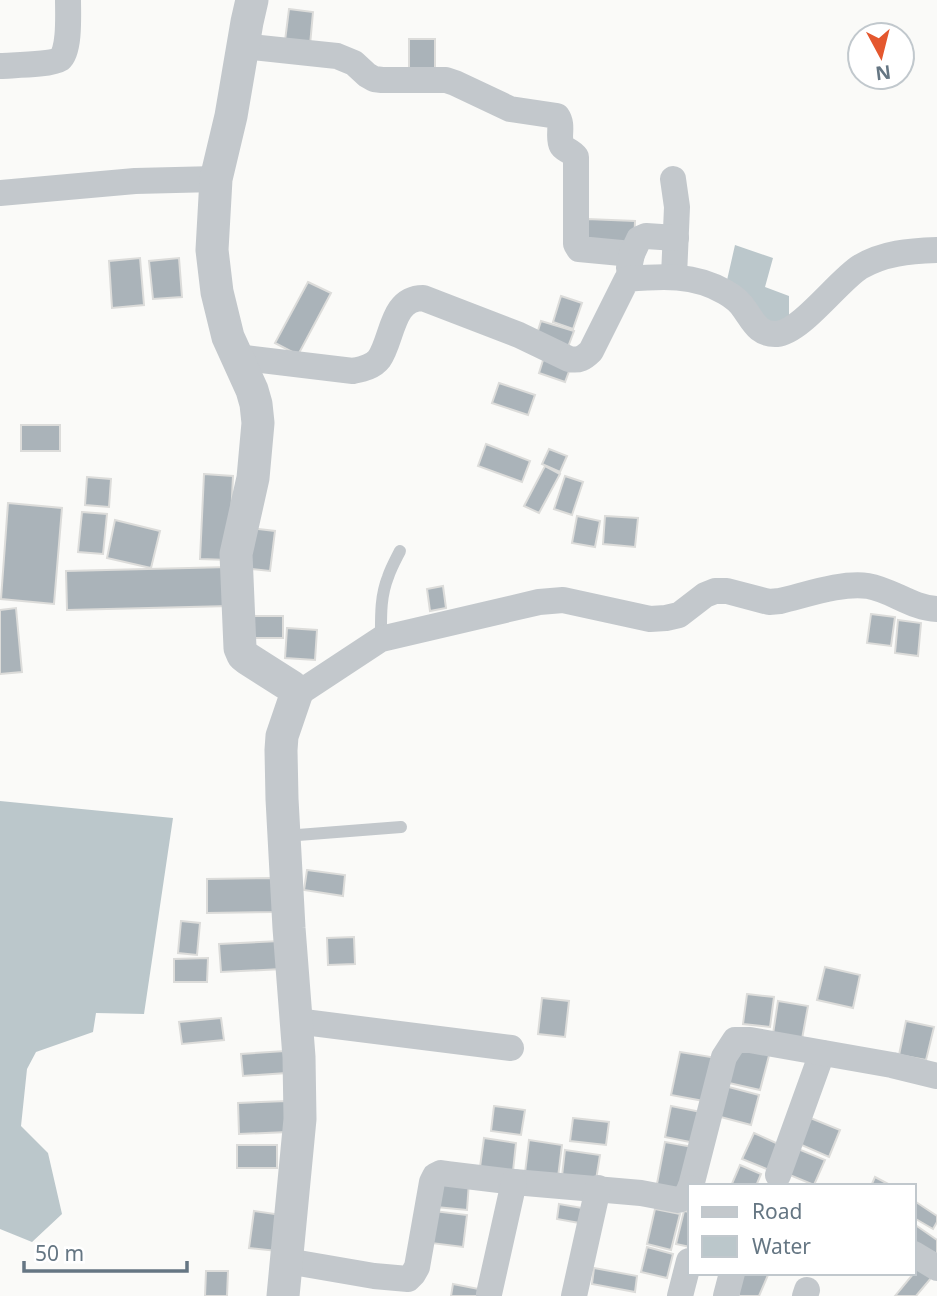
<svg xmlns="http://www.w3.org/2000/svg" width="937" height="1296" font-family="'Noto Sans',sans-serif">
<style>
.water{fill:#bbc7cb}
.building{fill:#aab3b9;stroke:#dcdcda;stroke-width:2}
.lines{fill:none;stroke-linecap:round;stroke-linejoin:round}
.service{stroke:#c3c8cc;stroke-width:12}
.minor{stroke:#c3c8cc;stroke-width:26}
.tertiary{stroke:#c3c8cc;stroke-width:33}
</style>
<rect width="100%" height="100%" fill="#fafaf8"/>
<!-- water -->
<g class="water">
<path d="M735,245L773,258L765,287L789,296V326H762L725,289Z"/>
<path d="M0,801L173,818L144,1014L96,1013L93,1032L36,1052L27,1069L21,1126L48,1153L62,1214L32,1242L0,1229Z"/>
</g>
<!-- building -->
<g class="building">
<path d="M289,9L313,12L310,45L285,41Z"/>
<path d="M409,39H435V72L409,71Z"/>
<path d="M587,219L635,221L634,247L586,245Z"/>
<path d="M140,258L144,305L112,308L109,261Z"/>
<path d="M179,258L182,297L153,299L149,261Z"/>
<path d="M308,282L331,293L298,355L275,343Z"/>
<path d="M561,296L582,303L573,329L553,322Z"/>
<path d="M541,321L574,331L568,347L536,337Z"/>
<path d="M544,357L571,366L565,382L539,373Z"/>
<path d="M499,383L535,395L528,415L492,403Z"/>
<rect x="21" y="425" width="39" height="26"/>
<path d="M486,444L530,461L522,482L478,466Z"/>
<path d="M549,449L567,456L560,472L542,464Z"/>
<path d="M545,466L560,474L539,513L524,506Z"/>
<path d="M204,474L233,476L229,560L200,559Z"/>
<path d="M565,476L583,482L572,515L554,509Z"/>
<path d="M87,477L111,479L109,507L85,505Z"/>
<path d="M8,503L62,508L54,604L1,599Z"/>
<path d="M82,512L107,514L103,554L78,552Z"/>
<path d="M577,516L600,521L595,547L572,543Z"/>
<path d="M605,516L638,518L635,547L603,544Z"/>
<path d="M115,520L160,531L151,568L107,558Z"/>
<path d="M249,528L275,531L270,571L244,568Z"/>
<path d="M229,567L230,606L67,610L66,571Z"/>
<path d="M443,586L446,608L430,611L427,589Z"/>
<path d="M16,608L22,672L0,674V610Z"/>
<path d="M871,614L895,617L891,646L867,643Z"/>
<rect x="252" y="616" width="31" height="22"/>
<path d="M898,620L921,623L918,656L895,653Z"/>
<path d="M287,628L317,630L315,660L285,658Z"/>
<path d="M307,870L345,875L343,896L304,890Z"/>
<path d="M273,878L274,912L207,913V879Z"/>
<path d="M181,921L200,923L197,955L178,953Z"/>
<path d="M354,937L355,964L328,965L327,938Z"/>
<path d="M280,941L282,969L221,972L219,944Z"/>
<path d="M208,958L207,982H174V959Z"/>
<path d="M825,967L860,975L853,1008L817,1000Z"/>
<path d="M747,994L774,997L770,1027L743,1024Z"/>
<path d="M542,998L569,1001L565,1037L538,1034Z"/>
<path d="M778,1001L808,1006L802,1039L773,1034Z"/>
<path d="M221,1018L224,1040L182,1044L179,1022Z"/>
<path d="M906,1021L934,1027L926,1060L899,1055Z"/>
<path d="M739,1041L771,1048L760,1090L729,1083Z"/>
<path d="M285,1051L287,1073L243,1076L241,1054Z"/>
<path d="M680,1052L717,1058L709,1102L671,1095Z"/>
<path d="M725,1086L759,1095L751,1125L717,1116Z"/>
<path d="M287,1101L288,1132L239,1134L238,1103Z"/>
<path d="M494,1106L525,1110L521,1135L491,1131Z"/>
<path d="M671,1106L701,1112L695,1143L665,1137Z"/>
<path d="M808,1117L840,1130L829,1157L797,1143Z"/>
<path d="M573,1118L609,1122L606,1145L570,1141Z"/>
<path d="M754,1133L785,1147L774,1172L742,1159Z"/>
<path d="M484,1138L516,1143L513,1171L480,1167Z"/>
<path d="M529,1140L562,1145L558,1177L525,1173Z"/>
<path d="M665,1142L693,1147L683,1194L656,1189Z"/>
<rect x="237" y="1145" width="40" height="23"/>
<path d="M791,1146L825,1160L814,1185L780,1171Z"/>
<path d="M565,1150L600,1155L596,1180L562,1176Z"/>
<path d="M740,1165L761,1174L756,1186H731Z"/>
<path d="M875,1177L892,1186H871Z"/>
<path d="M439,1179L469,1182L467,1210L436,1207Z"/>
<path d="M916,1202L937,1216V1222L933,1229L914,1218V1205Z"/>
<path d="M559,1204L588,1209L585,1224L557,1219Z"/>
<path d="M655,1209L680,1214L671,1250L647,1244Z"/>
<path d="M254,1211L282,1215L277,1251L249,1248Z"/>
<path d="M434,1211L467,1215L463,1247L431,1243Z"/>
<path d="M684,1211L690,1212V1247L676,1244Z"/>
<path d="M914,1224L937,1240V1254L914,1243Z"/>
<path d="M647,1247L673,1254L667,1278L641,1272Z"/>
<path d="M919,1267L932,1277L916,1296H895Z"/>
<path d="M594,1268L637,1276L635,1292L592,1284Z"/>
<path d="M206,1271H228L227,1296H205Z"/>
<path d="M737,1273H764L768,1275L759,1296H739Z"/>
<path d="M453,1284L489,1291L488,1296H451Z"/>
</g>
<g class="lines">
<!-- service -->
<g class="service">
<path d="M381,639C381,618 380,597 388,577C391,568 396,559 400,551"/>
<path d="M285,836L401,827"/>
</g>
<!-- minor -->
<g class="minor">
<path d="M242,46L337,56L354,63L367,75L374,79L382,80H446L455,83L510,109L557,116C564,126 557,137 562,146C563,149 572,151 576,157V244L579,249L632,254"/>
<path d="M0,66C12,65 51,65 60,59C70,51 68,13 68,0"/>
<path d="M673,179L677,207L674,276"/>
<path d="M0,193L135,181L216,179"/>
<path d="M629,268L632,254L639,239L646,236L676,238"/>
<path d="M237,357L353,371C362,369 373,367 379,359C393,339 391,298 423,298L519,335L569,359C579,361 584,358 591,351L627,279C662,276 694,274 725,292C734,297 740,302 745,310C754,323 759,335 777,334C801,332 838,281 860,267C884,253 909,251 937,250"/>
<path d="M296,695L381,639L539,602L563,600L650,619L666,618L679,615L705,595L715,591H727L769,602L780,601C806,595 842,582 868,586C892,590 912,608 937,609"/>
<path d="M296,1021L511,1048"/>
<path d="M778,1175L822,1053"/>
<path d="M691,1186L724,1057L735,1040H750L892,1065L937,1076"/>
<path d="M914,1254L937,1268"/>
<path d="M287,1261L374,1276L408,1279L413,1274L417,1267L432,1182L435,1176L441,1173L448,1174L514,1182L641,1193L678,1200L686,1197L690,1188"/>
<path d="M489,1294L514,1182"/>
<path d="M574,1296L598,1188"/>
<path d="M680,1296L689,1261"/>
<path d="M726,1296L732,1273"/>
<path d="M805,1296L807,1290"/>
</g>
<!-- tertiary -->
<path class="tertiary" d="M252,0L247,22L231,116L216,179L212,250L217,292L228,337L252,390L256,404L258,423L253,478L236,554L240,648L243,655L248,659L292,687L296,695L282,736L281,750L282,799L289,928L299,1057L300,1119L283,1296"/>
</g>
<!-- legend -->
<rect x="688" y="1184" width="228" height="91" fill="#ffffff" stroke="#c1c8cd" stroke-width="2"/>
<rect x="702" y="1207" width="35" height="10" fill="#c3c8cc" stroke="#c1c8cd" stroke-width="2"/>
<text x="752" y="1219" font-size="21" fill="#657683">Road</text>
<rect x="702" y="1236" width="35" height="21" fill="#bbc7cb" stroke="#c1c8cd" stroke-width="2"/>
<text x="752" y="1254" font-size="21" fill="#657683">Water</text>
<!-- north arrow -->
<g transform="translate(881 56) rotate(173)"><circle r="33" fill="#ffffff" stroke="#c1c8cd" stroke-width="2"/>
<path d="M0-5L12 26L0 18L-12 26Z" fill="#e4572e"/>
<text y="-10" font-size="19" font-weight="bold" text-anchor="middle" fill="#657683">N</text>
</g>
<!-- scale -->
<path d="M24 1261v10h163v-10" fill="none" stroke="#657683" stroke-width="3.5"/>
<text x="35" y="1261" font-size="21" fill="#657683" stroke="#ffffff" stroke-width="5" paint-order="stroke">50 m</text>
</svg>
